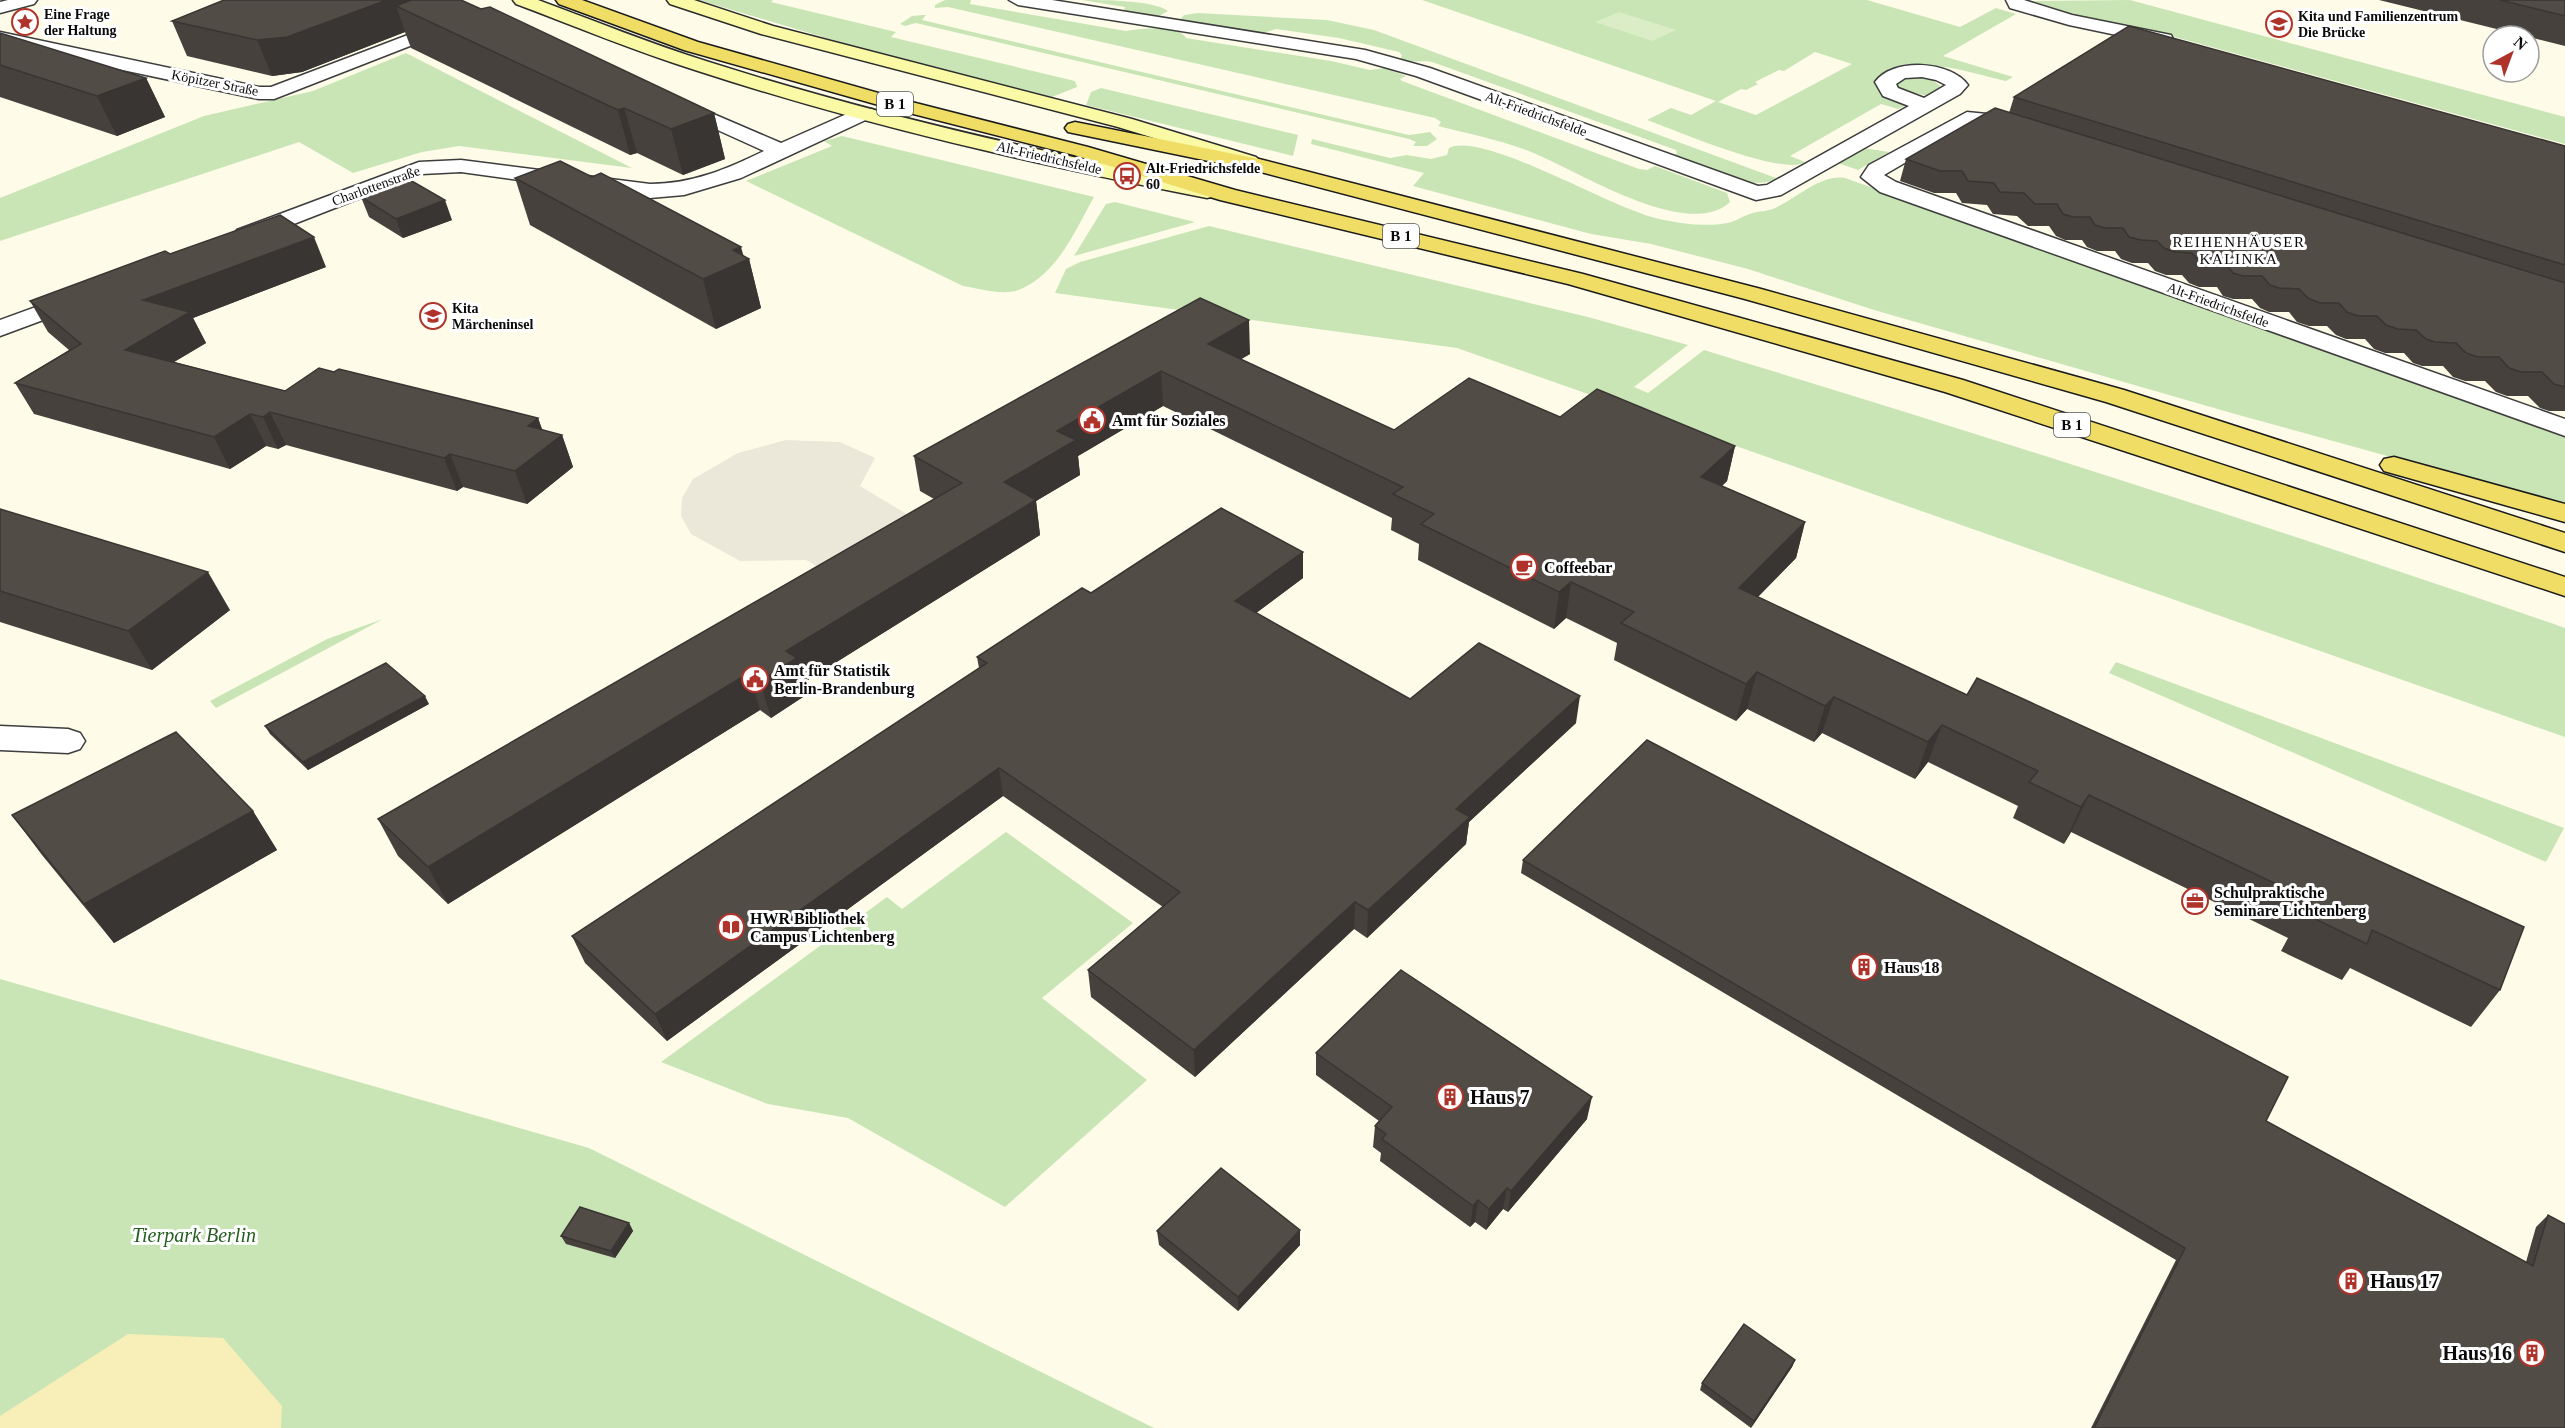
<svg xmlns="http://www.w3.org/2000/svg" width="2565" height="1428" font-family="'Times New Roman',serif">
<style>
.green{fill:#c9e5b5;fill-rule:evenodd}
.sand{fill:#f7efb7}
.pitch{fill:#dbedc6}
.plaza{fill:#ebe8d9}
.lines{fill:none;stroke-linecap:round;stroke-linejoin:round}
.street-casing{stroke:#3d3d3d;stroke-width:3}
.secondary-casing{stroke:#2c2c2c;stroke-width:3}
.primary-casing{stroke:#1b1b1b;stroke-width:3}
.street{fill:#fff;fill-rule:evenodd}
.secondary{fill:#fafaa6;fill-rule:evenodd}
.primary{fill:#f0dd65;fill-rule:evenodd}
.wall{fill:#47413d}
.shaded-wall{fill:#393532}
.building{fill:#524c47;stroke:#393532;stroke-width:1.5}
.labels{text-anchor:middle;dominant-baseline:central;stroke-width:6;stroke-linejoin:round;paint-order:stroke}
.far-poi-label{font-size:14px;font-weight:bold;fill:#0a0a0a;stroke:#fff;text-anchor:start}
.far-street-label{font-size:14px;fill:#0a0a0a;stroke:#fff}
.shield{fill:#fff;stroke:#545454;stroke-width:1.5}
.shield-label{font-size:15px;font-weight:bold;fill:#0a0a0a}
.far-neighbourhood-label{font-size:15px;letter-spacing:1.5px;fill:#0a0a0a;stroke:#fff}
.poi-label{font-size:16px;font-weight:bold;fill:#0a0a0a;stroke:#fff;text-anchor:start}
.near-poi-label{font-size:20px;font-weight:bold;fill:#0a0a0a;stroke:#fff;text-anchor:start}
.near-park-label{font-size:20px;font-style:italic;fill:#255c1f;stroke:#fff}
</style>
<rect width="100%" height="100%" fill="#fefce8"/>
<!-- green -->
<g class="green">
<path d="M699,0H773L771,2L896,32L891,37L1075,81L1077,87L1052,97L876,53Z"/>
<path d="M945,0H971L970,4L1126,31C1139,28 1180,25 1186,38L1331,61L1370,70L1385,68L1406,76L1400,79L1402,81L1639,169L1647,170L1655,166L1727,193L1730,202C1687,242 1575,169 1531,152C1501,140 1469,134 1438,126L1441,122L1435,118L948,7L935,8V5Z"/>
<path d="M1082,0C1103,0 1154,0 1168,11L1157,17L1123,12L1125,7Z"/>
<path d="M1422,0H1867L1960,27L1996,8L2016,14L1943,56L2013,77L2006,81C1975,74 1900,48 1878,80L1907,105L1898,109L1881,104L1790,156L1805,162C1784,177 1675,130 1647,120L1671,108L1691,115L1716,101ZM1815,52L1852,64L1756,115L1718,102L1741,89L1746,90L1758,84L1755,82L1779,70L1784,71Z"/>
<path d="M2130,0L2565,117V144L2164,34L2101,24L2038,6L2031,1Z"/>
<path d="M1198,13L1327,20L1374,30L1776,178C1756,194 1695,166 1672,158L1677,153L1676,150L1435,63C1423,59 1413,64 1400,61L1402,55L1399,52L1339,38L1276,29L1260,34L1180,20L1184,15Z"/>
<path d="M923,15H926L922,20L1409,135L1430,132L1437,139L1427,146H1413L1416,142L1409,139L916,23L905,26L900,24L912,16Z"/>
<path d="M406,53L632,168L459,146L422,152L353,173L299,142L0,241V198L204,116L313,91Z"/>
<path d="M1909,77L1933,80L1942,88L1928,96L1897,89L1896,83Z"/>
<path d="M1101,88L1298,135L1293,156L1086,105L1091,92Z"/>
<path d="M842,136L1094,197C1076,229 1059,271 1023,288C1007,297 981,289 963,286L746,181L832,146L824,141Z"/>
<path d="M1312,139L1390,158L1407,155L1431,159L1447,155L1449,148C1484,131 1614,210 1659,219C1682,224 1705,227 1728,223C1737,221 1744,215 1753,213C1761,211 1769,211 1775,208C1797,198 1821,174 1845,178L2565,435V505L2235,414L1874,310L1748,269L1651,244L1591,234L1413,186L1424,173L1311,144Z"/>
<path d="M1863,148L1889,152L1858,170L1838,163Z"/>
<path d="M1115,202L1195,222L1074,256L1106,204Z"/>
<path d="M1209,226L1588,317L1688,345L1634,387L1648,393L1704,350C1992,438 2280,529 2565,628V737L1457,348L1055,293L1066,269L1080,262Z"/>
<path d="M383,619L216,708L210,701L327,639Z"/>
<path d="M2116,662L2564,828L2546,862L2109,673Z"/>
<path d="M1006,832L1133,923L1042,998L1147,1080L1005,1207L848,1118L768,1104L661,1062L887,897L902,909Z"/>
<path d="M0,979L589,1148L1154,1428H0Z"/>
</g>
<!-- sand -->
<path class="sand" d="M128,1334L223,1338L282,1406L281,1428H0V1416Z"/>
<!-- pitch -->
<path class="pitch" d="M1619,12L1676,30L1652,41L1595,22Z"/>
<!-- plaza -->
<path class="plaza" d="M786,440L840,442L875,458L860,486L910,516L818,567L806,560L740,561L691,534L681,516L682,498L693,479L738,453Z"/>
<g class="lines">
<defs>
<g id="street">
<path d="M8,0H37L34,4L0,13V2Z"/>
<path d="M1009,0H1052L1365,50L1430,68L1758,186L1767,185L1909,106L1883,96L1875,82C1893,57 1951,61 1968,85L1960,94L1781,195L1756,200L1416,76L1356,59L1018,5ZM1922,77L1936,80L1946,85L1924,98L1898,88L1896,84L1905,78Z"/>
<path d="M2006,0H2024L2072,15L2171,35L2173,39L2164,45L2069,25L2010,8Z"/>
<path d="M450,19L459,24L456,28L274,99H259L0,44V32L259,87H271Z"/>
<path d="M676,98L781,143L858,109H872L875,113L872,117L741,178L684,195L650,198L461,172L422,174L253,240H237L234,235L237,230L419,162L461,160L650,184C692,184 727,169 764,151L669,108L666,104L669,100Z"/>
<path d="M1967,112L1987,114L2027,126L2030,130L2027,134L2020,136L1971,124L1884,175L1896,182L2565,419V436L1880,192L1861,177L1869,165Z"/>
<path d="M80,291L89,293L92,298L89,303L0,336V320Z"/>
<path d="M0,726L68,729L80,733L85,741L80,749L68,753L0,750Z"/>
</g>
<g id="secondary">
<path d="M513,0H538C595,21 651,44 709,62C872,114 1039,152 1207,184L1215,186L1218,191L1215,196L1207,198C1034,164 863,125 695,70C634,51 575,26 516,4Z"/>
<path d="M667,0H694L773,26L1132,119L1256,157L1260,161L1256,165H1242L1118,127L761,34L670,4Z"/>
</g>
<g id="primary">
<path d="M556,0H582L698,42L896,98L1088,147L1235,190L1583,274L1963,380L2565,577V596L1945,392L1568,284L1220,200L1074,155L882,106L684,50L559,4Z"/>
<path d="M1075,122L1259,159L1761,289L2124,390L2565,533V552L2106,402L1745,299L1257,171L1068,132L1065,128L1068,124Z"/>
<path d="M2394,457L2565,504V522L2384,471L2380,465L2384,459Z"/>
</g>
</defs>
<!-- street casing -->
<use href="#street" class="street-casing"/>
<!-- secondary casing -->
<use href="#secondary" class="secondary-casing"/>
<!-- primary casing -->
<use href="#primary" class="primary-casing"/>
<!-- street -->
<use href="#street" class="street"/>
<!-- secondary -->
<use href="#secondary" class="secondary"/>
<!-- primary -->
<use href="#primary" class="primary"/>
</g>
<!-- wall -->
<g class="wall">
<path d="M461,0L714,113L725,159L683,175L637,153L630,155L411,48L405,32L302,72L272,76L187,56L172,21Z"/>
<path d="M2379,0H2500L2565,16V46L2529,37V36H2525Z"/>
<path d="M0,33L146,78L165,117L117,136L0,97Z"/>
<path d="M2014,97L2565,146V411H2549L2540,408L2528,396H2507L2496,392L2485,381H2465L2453,377L2443,366H2422L2413,363L2404,353H2385L2374,349L2365,339H2346L2336,335L2327,326H2309L2297,322L2289,312H2269L2260,308L2252,299H2233L2223,296L2217,287H2199L2189,283L2182,275H2166L2155,271L2148,263H2132L2121,259L2115,251H2097L2087,247L2082,240H2065L2056,236L2049,226H2028L2017,216L1993,214L1987,205L1962,203L1956,193H1934L1900,181L1906,159L2009,113Z"/>
<path d="M592,177L749,259L761,308L716,329L530,225L515,178Z"/>
<path d="M361,197L452,220L403,238L369,217Z"/>
<path d="M170,254L326,267L193,318L206,343L174,362L285,391L538,418L542,430L562,435L573,467L527,504L463,487L457,491L286,445L278,449L266,446L230,469L34,414L15,383L69,350L48,332L30,301Z"/>
<path d="M1200,298L1250,354L1241,359L1394,430L1560,417L1735,446L1727,481L1722,486L1805,522L1796,558L1758,597L2500,990L2471,1027L2350,968L2342,980L2281,951L2288,938L2071,832L2064,844L2013,818L2018,806L1928,762L1915,779L1822,733L1814,742L1747,709L1736,721L1614,660L1617,643L1566,618L1554,629L1418,560L1419,544L1391,530L1392,518L1163,406L1078,456L1080,475L1036,501L1040,535L803,683L806,695L771,718L760,710L448,904L398,856L378,819L934,499L920,491L914,456Z"/>
<path d="M0,509L230,610L152,670L0,622Z"/>
<path d="M1303,552V578L1256,613L1410,699L1576,723L1469,822L1466,844L1367,938L1354,929L1195,1077L1091,997L1088,970L1163,907L1003,796L667,1041L585,963L572,936L979,668L977,657L1091,593Z"/>
<path d="M429,704L308,770L270,734L265,726Z"/>
<path d="M253,811L277,850L114,943L42,855L12,815Z"/>
<path d="M1523,860L2266,1121L2526,1262L2536,1227L2548,1215L2565,1428H2091L2176,1260L1521,873Z"/>
<path d="M1316,1053L1587,1119L1508,1212L1503,1209L1486,1230L1475,1222L1470,1227L1380,1161L1381,1153L1373,1147L1375,1126L1379,1121L1316,1075Z"/>
<path d="M629,1223L633,1231L615,1258L566,1244L561,1236Z"/>
<path d="M1300,1230V1245L1238,1311L1159,1245L1157,1231Z"/>
<path d="M1795,1360L1792,1367L1751,1428L1700,1390L1702,1383Z"/>
</g>
<!-- shaded-wall -->
<g class="shaded-wall">
<path d="M387,0H435L396,6L405,32L302,72L272,76L257,40Z"/>
<path d="M146,78L165,117L117,136L97,96Z"/>
<path d="M624,108L637,153L630,155L618,110Z"/>
<path d="M714,113L725,159L683,175L671,129Z"/>
<path d="M445,200L452,220L403,238L396,219Z"/>
<path d="M314,237L326,267L193,318L206,343L142,381L125,350L143,300Z"/>
<path d="M741,247L745,261L749,259L761,308L716,329L703,279L733,250Z"/>
<path d="M1249,320L1250,354L1209,378L1208,344Z"/>
<path d="M1161,371L1163,406L1078,456L1080,475L1036,501L1040,535L803,683L806,695L771,718L760,681L786,651L1004,482L1057,431Z"/>
<path d="M270,412L286,445L278,449L263,417Z"/>
<path d="M250,414L266,446L230,469L214,437Z"/>
<path d="M538,418L548,445L562,435L573,467L527,504L515,471L528,426Z"/>
<path d="M1735,446L1727,481L1693,512L1701,477Z"/>
<path d="M450,454L463,487L457,491L444,458Z"/>
<path d="M1805,522L1796,558L1730,625L1739,588Z"/>
<path d="M1303,552V578L1236,628L1235,601Z"/>
<path d="M208,572L230,610L152,670L128,631Z"/>
<path d="M1571,582L1566,618L1554,629L1559,592Z"/>
<path d="M1757,672L1747,709L1736,721L1746,684Z"/>
<path d="M749,673L760,710L448,904L428,867Z"/>
<path d="M425,696L429,704L308,770L303,762Z"/>
<path d="M1580,696L1576,723L1469,822L1466,844L1367,938L1368,910L1456,809Z"/>
<path d="M1834,697L1822,733L1814,742L1825,706Z"/>
<path d="M1942,725L1928,762L1915,779L1928,742Z"/>
<path d="M999,768L1003,796L667,1041L655,1014Z"/>
<path d="M2089,795L2071,832L2064,844L2081,807Z"/>
<path d="M253,811L277,850L114,943L84,904Z"/>
<path d="M1355,902L1354,929L1195,1077L1194,1050Z"/>
<path d="M1592,1097L1587,1119L1508,1212L1511,1191Z"/>
<path d="M1507,1188L1503,1209L1486,1230L1489,1209Z"/>
<path d="M1478,1200L1475,1222L1470,1227L1473,1206Z"/>
<path d="M629,1223L633,1231L615,1258L611,1251Z"/>
<path d="M1300,1230V1245L1238,1311V1297Z"/>
<path d="M1795,1360L1792,1367L1751,1428L1754,1421Z"/>
</g>
<!-- building -->
<g class="building">
<path d="M224,0H387L287,37L257,40L172,21Z"/>
<path d="M411,0H461L481,9L490,7L714,113L671,129L624,108L618,110L396,6Z"/>
<path d="M2500,0H2565V16Z"/>
<path d="M2129,26L2565,146V265L2014,97Z"/>
<path d="M0,33L146,78L97,96L0,65Z"/>
<path d="M1995,108L2565,283V387L2554,384L2542,372H2521L2509,368L2499,357H2478L2466,353L2456,343L2435,342L2426,339L2416,330L2398,329L2386,325L2377,316H2358L2347,312L2339,303H2320L2308,298L2299,289L2279,288L2270,285L2262,276H2243L2233,273L2226,264H2209L2198,260L2192,253L2175,252L2164,248L2157,241L2141,240L2129,237L2123,228H2105L2095,225L2090,217H2073L2063,214L2057,204H2035L2024,193L2000,192L1994,183L1968,181L1962,171H1940L1906,159Z"/>
<path d="M560,161L592,177L601,173L741,247L733,250L749,259L703,279L515,178Z"/>
<path d="M410,180L445,200L396,219L361,197Z"/>
<path d="M280,215L314,237L143,300L190,312L125,350L285,391L319,368L334,372L339,369L538,418L528,426L562,435L515,471L450,454L444,458L270,412L263,417L250,414L214,437L15,383L81,344L30,301L165,251L170,254Z"/>
<path d="M1200,298L1249,320L1208,344L1394,430L1469,378L1560,417L1597,389L1735,446L1701,477L1805,522L1739,588L1967,695L1977,678L2524,927L2500,990L2372,930L2367,944L2305,914L2312,901L2089,795L2081,807L2029,782L2038,771L1942,725L1928,742L1834,697L1825,706L1757,672L1746,684L1621,623L1634,612L1571,582L1559,592L1421,524L1434,514L1393,494L1403,487L1161,371L1057,431L1076,440L1004,482L1036,500L786,651L797,658L760,681L749,673L428,867L378,819L962,483L914,456Z"/>
<path d="M1221,508L1303,552L1235,601L1410,699L1479,643L1580,696L1456,809L1470,817L1368,910L1355,902L1194,1050L1088,970L1180,892L999,768L655,1014L572,936L987,663L977,657L1082,588L1091,593Z"/>
<path d="M0,509L208,572L128,631L0,591Z"/>
<path d="M386,663L425,696L303,762L265,726Z"/>
<path d="M176,732L253,811L84,904L12,815Z"/>
<path d="M1647,740L2288,1077L2266,1121L2533,1266L2548,1215L2565,1224V1428H2094L2185,1248L1523,860Z"/>
<path d="M1401,970L1592,1097L1511,1191L1507,1188L1489,1209L1478,1200L1473,1206L1382,1139L1386,1134L1375,1126L1392,1107L1316,1053Z"/>
<path d="M1221,1168L1300,1230L1238,1297L1157,1231Z"/>
<path d="M580,1207L629,1223L611,1251L561,1236Z"/>
<path d="M1744,1324L1795,1360L1754,1421L1702,1383Z"/>
</g>
<!-- icons -->
<defs>
<symbol id="sight-ring" viewBox="-11 -11 22 22"><circle r="9.5" fill="#fff" stroke="#b0332b" stroke-width="1.5"/><path d="M0-6L1.8-2.2L6-1.7L2.9 1.2L3.7 5.4L0 3.3L-3.7 5.4L-2.9 1.2L-6-1.7L-1.8-2.2Z" fill="#b0332b"/></symbol>
<symbol id="school-ring" viewBox="-11 -11 22 22"><circle r="9.5" fill="#fff" stroke="#b0332b" stroke-width="1.5"/><path d="M0-5L7-2L0 1L-7-2ZM-4 1L0 2.5L4 1V4Q0 6-4 4Z" fill="#b0332b"/></symbol>
<symbol id="bus-ring" viewBox="-11 -11 22 22"><circle r="9.5" fill="#fff" stroke="#b0332b" stroke-width="1.5"/><path d="M-5-6H5V4H4V6H2V4H-2V6H-4V4H-5ZM-3.5-4V0h7V-4ZM-3.5 1.2v1.5H-2V1.2ZM2 1.2v1.5H3.5V1.2Z" fill="#b0332b"/></symbol>
<symbol id="civic-ring" viewBox="-11 -11 22 22"><circle r="9.5" fill="#fff" stroke="#b0332b" stroke-width="1.5"/><path d="M-.6-6.5H3V-4.5H.6V-3L4-1V1h2V6H-6V1h2V-1L-.6-3ZM-1.2 2.5V6h2.4V2.5Z" fill="#b0332b"/></symbol>
<symbol id="cafe-ring" viewBox="-11 -11 22 22"><circle r="9.5" fill="#fff" stroke="#b0332b" stroke-width="1.5"/><path d="M-5.5-4.5H6V0H3Q3 3.5 0 3.5H-2.5Q-5.5 3.5-5.5 0ZM3-3.2v2h1.7v-2ZM-6 4.5H4V6H-6Z" fill="#b0332b"/></symbol>
<symbol id="office-ring" viewBox="-11 -11 22 22"><circle r="9.5" fill="#fff" stroke="#b0332b" stroke-width="1.5"/><path d="M-6-3h4V-5.5h4V-3h4V5H-6ZM-1-4.5V-3h2v-1.5ZM-6 0V1H6V0Z" fill="#b0332b"/></symbol>
<symbol id="library-ring" viewBox="-11 -11 22 22"><circle r="9.5" fill="#fff" stroke="#b0332b" stroke-width="1.5"/><path d="M-6-4Q-3-5.5-.7-3.5V5Q-3 3-6 4ZM6-4Q3-5.5 .7-3.5V5Q3 3 6 4Z" fill="#b0332b"/></symbol>
<symbol id="building-ring" viewBox="-11 -11 22 22"><circle r="9.5" fill="#fff" stroke="#b0332b" stroke-width="1.5"/><path d="M-4-6H4V6H1V3H-1V6H-4ZM-2.5-4.3h1.7v1.8h-1.7ZM.8-4.3h1.7v1.8H.8ZM-2.5-1h1.7V.8h-1.7ZM.8-1h1.7V.8H.8Z" fill="#b0332b"/></symbol>
</defs>
<g fill-rule="evenodd">
<use href="#sight-ring" x="10" y="7" width="30" height="30"/>
<use href="#school-ring" x="2264" y="9" width="30" height="30"/>
<use href="#bus-ring" x="1112" y="161" width="30" height="30"/>
<use href="#school-ring" x="418" y="301" width="30" height="30"/>
<use href="#civic-ring" x="1077" y="405" width="30" height="30"/>
<use href="#cafe-ring" x="1509" y="552" width="30" height="30"/>
<use href="#civic-ring" x="740" y="664" width="30" height="30"/>
<use href="#office-ring" x="2180" y="886" width="30" height="30"/>
<use href="#library-ring" x="716" y="912" width="30" height="30"/>
<use href="#building-ring" x="1849" y="952" width="30" height="30"/>
<use href="#building-ring" x="1435" y="1082" width="30" height="30"/>
<use href="#building-ring" x="2336" y="1266" width="30" height="30"/>
<use href="#building-ring" x="2517" y="1338" width="30" height="30"/>
</g>
<g class="labels">
<!-- far-poi labels -->
<g class="far-poi-label">
<text x="44" y="14">Eine Frage<tspan x="44" dy="16">der Haltung</tspan></text>
<text x="2298" y="16">Kita und Familienzentrum<tspan x="2298" dy="16">Die Brücke</tspan></text>
<text x="1146" y="168">Alt-Friedrichsfelde<tspan x="1146" dy="16">60</tspan></text>
<text x="452" y="308">Kita<tspan x="452" dy="16">Märcheninsel</tspan></text>
</g>
<!-- far-street labels -->
<g class="far-street-label">
<text transform="translate(215 83) rotate(11)">Köpitzer Straße</text>
<text transform="translate(1536 114) rotate(20)">Alt-Friedrichsfelde</text>
<text transform="translate(1049 158) rotate(13)">Alt-Friedrichsfelde</text>
<text transform="translate(376 186) rotate(-20)">Charlottenstraße</text>
<text transform="translate(2218 305) rotate(20)">Alt-Friedrichsfelde</text>
</g>
<!-- shield labels -->
<g class="shield">
<rect x="877" y="92" width="36" height="24" rx="4.5"/>
<rect x="1383" y="224" width="36" height="24" rx="4.5"/>
<rect x="2054" y="413" width="36" height="24" rx="4.5"/>
</g>
<g class="shield-label">
<text x="895" y="104">B 1</text>
<text x="1401" y="236">B 1</text>
<text x="2072" y="425">B 1</text>
</g>
<!-- far-neighbourhood labels -->
<g class="far-neighbourhood-label">
<text x="2239" y="242">REIHENHÄUSER<tspan x="2239" dy="17">KALINKA</tspan></text>
</g>
<!-- poi labels -->
<g class="poi-label">
<text x="1112" y="420">Amt für Soziales</text>
<text x="1544" y="567">Coffeebar</text>
<text x="774" y="670">Amt für Statistik<tspan x="774" dy="18">Berlin-Brandenburg</tspan></text>
<text x="2214" y="892">Schulpraktische<tspan x="2214" dy="18">Seminare Lichtenberg</tspan></text>
<text x="750" y="918">HWR Bibliothek<tspan x="750" dy="18">Campus Lichtenberg</tspan></text>
<text x="1884" y="967">Haus 18</text>
</g>
<!-- near-poi labels -->
<g class="near-poi-label">
<text x="1470" y="1097">Haus 7</text>
<text x="2370" y="1281">Haus 17</text>
<text x="2512" y="1353" text-anchor="end">Haus 16</text>
</g>
<!-- near-park labels -->
<g class="near-park-label">
<text x="194" y="1235">Tierpark Berlin</text>
</g>
</g>
<!-- north arrow -->
<g transform="translate(2511 54) rotate(41)"><circle r="28" fill="#ffffff" stroke="#9d9d9d" stroke-width="1.5"/>
<path d="M0-4.5L10 22L0 15L-10 22Z" fill="#b0332b"/>
<text y="-9" font-size="16" font-weight="bold" text-anchor="middle" fill="#0a0a0a">N</text>
</g>
</svg>
